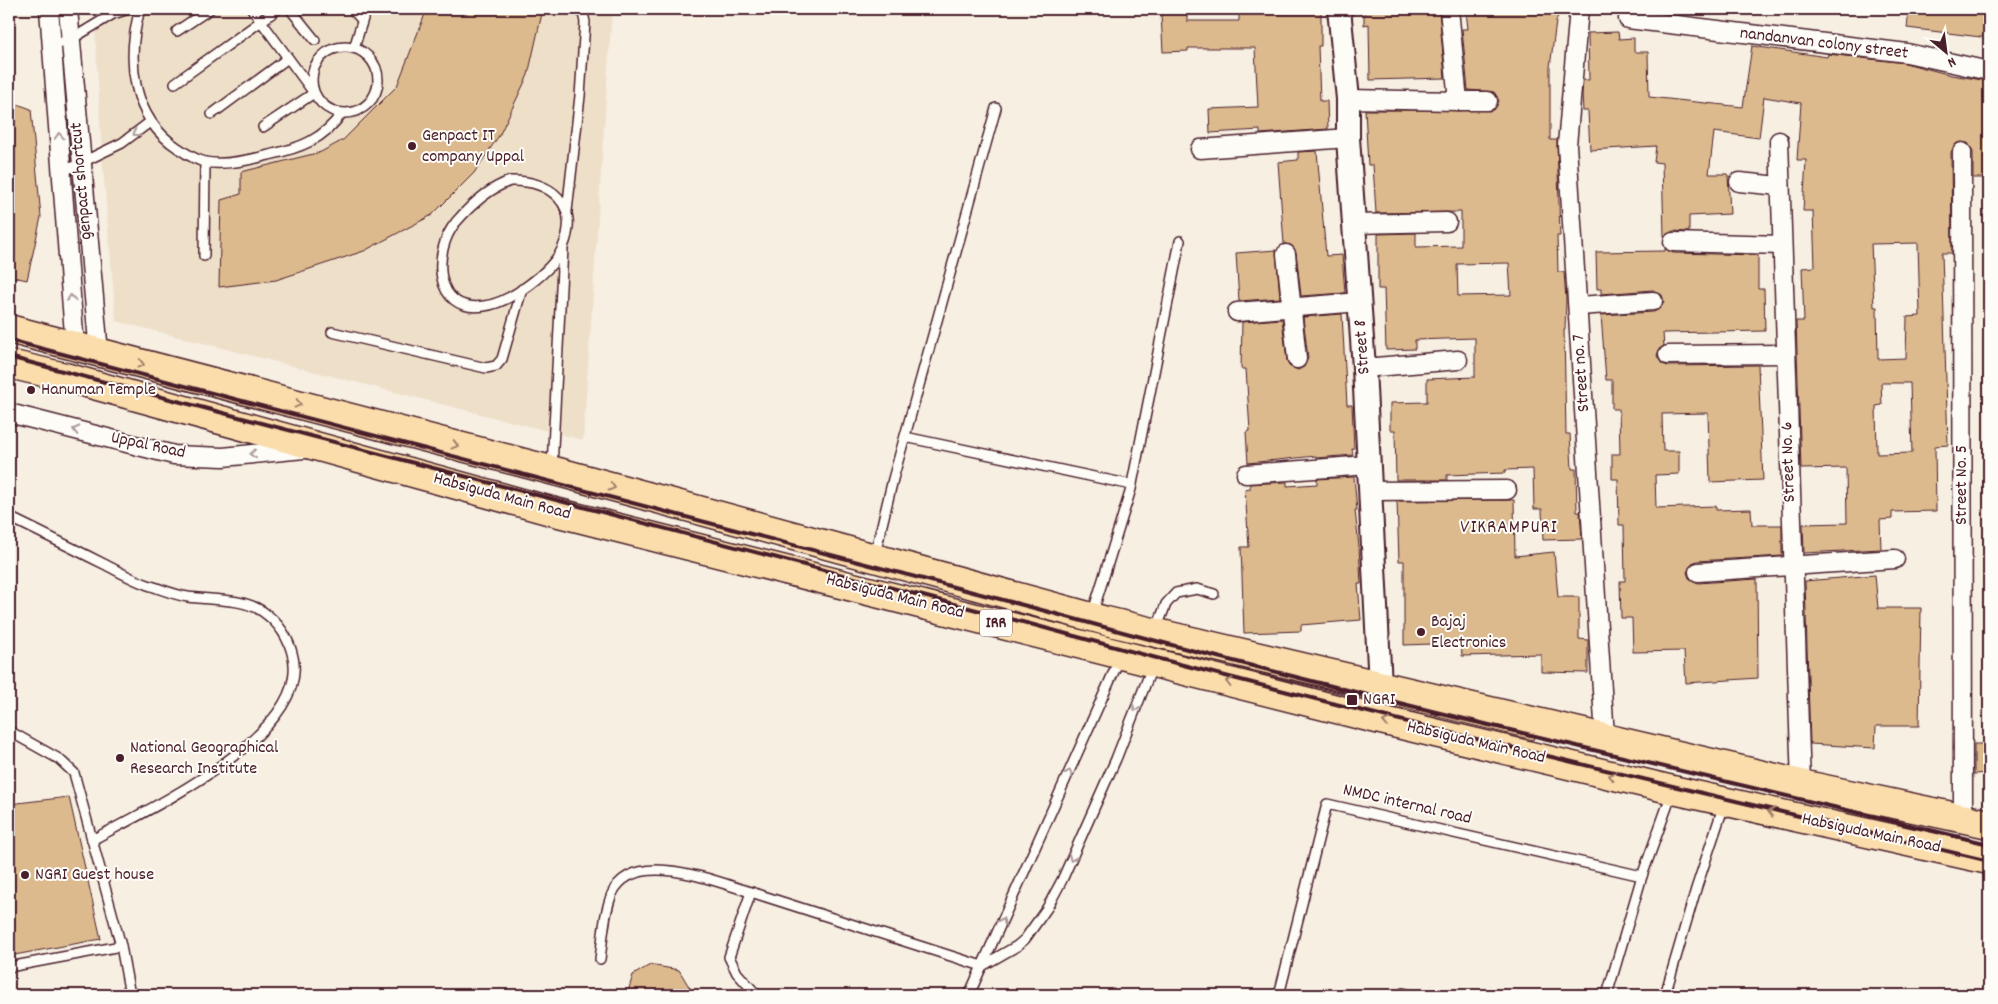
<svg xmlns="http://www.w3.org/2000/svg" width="1998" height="1004" font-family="Dekko,sans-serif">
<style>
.built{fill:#eedfc9}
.building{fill:#dcba8e;stroke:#4a1f2b;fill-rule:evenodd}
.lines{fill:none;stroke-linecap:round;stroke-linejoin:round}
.service-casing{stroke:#4a1f2b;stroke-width:12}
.minor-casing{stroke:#4a1f2b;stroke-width:21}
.tertiary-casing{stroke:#4a1f2b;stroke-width:26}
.primary-casing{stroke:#4a1f2b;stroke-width:31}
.service{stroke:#fdfcf7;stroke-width:9}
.minor{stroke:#fdfcf7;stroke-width:18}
.tertiary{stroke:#fdfcf7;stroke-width:22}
.primary{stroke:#faddab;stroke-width:28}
.rail{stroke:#4a1f2b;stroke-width:4}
.oneway{stroke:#ac999b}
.oneway2{stroke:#a27e6b}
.poi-dot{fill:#4a1f2b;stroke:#fdfcf7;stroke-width:2}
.labels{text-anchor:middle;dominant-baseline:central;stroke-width:4;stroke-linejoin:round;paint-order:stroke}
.shield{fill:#fdfcf7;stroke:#806168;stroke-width:1}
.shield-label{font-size:16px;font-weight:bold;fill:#4a1f2b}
.street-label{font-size:18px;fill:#4a1f2b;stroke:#fdfcf7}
.poi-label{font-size:18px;fill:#4a1f2b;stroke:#fdfcf7;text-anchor:start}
.neighbourhood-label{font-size:19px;letter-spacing:1px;fill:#4a1f2b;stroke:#fdfcf7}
</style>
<rect width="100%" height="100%" fill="#f6efe2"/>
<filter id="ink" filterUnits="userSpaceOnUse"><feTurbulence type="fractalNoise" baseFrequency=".02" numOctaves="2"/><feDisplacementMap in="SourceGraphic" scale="10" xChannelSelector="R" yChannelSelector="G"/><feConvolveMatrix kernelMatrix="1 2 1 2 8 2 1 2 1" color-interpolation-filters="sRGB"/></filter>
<g filter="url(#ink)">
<!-- built -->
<path class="built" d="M94,9H612L583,440L116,321L102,156Z"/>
<!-- building -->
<g class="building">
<path d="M427,9H543L528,75L500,134L474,173L432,215L364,251L276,280L219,287L221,200L241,194V172L321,152L343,140L397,86Z"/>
<path d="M1290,9H1321V46H1318L1320,101H1327L1328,129L1260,134V130L1210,133L1209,109L1258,107L1255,48H1188V51L1163,52L1161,14L1187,13V21H1239V13H1290Z"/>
<path d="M1364,9H1439L1445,78L1370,80L1369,24L1364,25Z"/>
<path d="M1490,9H1560L1556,22L1550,67V140H1557L1560,236H1557L1558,272H1564L1566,299L1565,330H1564L1566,434H1570L1572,469H1576L1577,512H1580L1582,539L1543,540L1542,509H1534L1533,469L1505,470V473L1447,475V480H1396L1395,430H1390V403L1427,402V379L1475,377V338L1415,340V349L1386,350L1384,289H1378V234L1416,233V247L1461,246V212L1376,213L1373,165H1368L1365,110H1494L1499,101L1494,92L1468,90L1462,29H1468L1466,11ZM1509,263L1511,295L1458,296L1457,264Z"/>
<path d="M1909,9H1989V38L1907,28Z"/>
<path d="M1618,32L1619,39L1634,38V52H1648L1649,97L1743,107L1752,46L1827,57L1828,54L1905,63L1951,75L1989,81V178H1973V152L1968,143H1957L1951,152L1952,253H1942L1948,445L1935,446L1936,511L1892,512V519L1880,520L1881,549L1804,553L1803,524L1847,523L1846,468L1801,469L1796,321H1804L1802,268L1815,267L1813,211H1803L1806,160H1797L1801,103L1764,97L1759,138L1714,132L1709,174H1728L1730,214L1689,216V232L1673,231L1664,236L1662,163L1654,162L1656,146L1590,150L1588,111H1583L1582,95L1583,80H1589L1588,33ZM1918,243L1920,316L1907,317L1906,358L1878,359L1877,307H1874L1871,244ZM1881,383H1910L1912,453L1877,454L1876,406L1882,405Z"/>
<path d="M9,101L31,109L41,217L27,280L9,276Z"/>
<path d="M1317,151L1326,256L1342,255L1345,293L1301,296L1296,252L1291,245L1284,244L1278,162L1298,160V152Z"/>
<path d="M1665,248L1673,253L1758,255V289H1764L1765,331L1663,333L1664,346L1659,349L1657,356L1662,364L1668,366L1758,365L1763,480L1710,482L1708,413L1662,414L1663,451H1679V474L1655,475L1656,508L1716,506V510L1751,509L1752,525H1782V556L1697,561L1692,563L1687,572L1689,578L1698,583L1757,579L1758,678L1686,683L1684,651L1633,652L1632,618H1621L1620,581H1625L1624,525H1619L1618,479H1612V454H1620L1619,409H1612V380H1606L1601,315L1654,312L1662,306L1664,301L1662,295L1653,290L1601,294V289H1597L1596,252L1665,251Z"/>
<path d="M1276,250L1280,298L1239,301L1236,253Z"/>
<path d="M1342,314L1347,405H1352L1354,448L1352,449L1353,455L1316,458V456L1248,463L1246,432L1250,431L1246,369H1241L1242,322L1282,319L1287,361L1289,366L1298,370L1304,367L1308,358L1303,317Z"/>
<path d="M1354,477L1357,510H1355L1359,547L1361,584H1358L1361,620L1301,625V631L1244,633L1241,547H1249L1245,490L1250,489V484L1287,482V486L1317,484V479Z"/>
<path d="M1514,500L1515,556L1554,552L1558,597H1579V639L1588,640V673L1541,672V654L1462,656L1461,643L1404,645V561H1399L1397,501Z"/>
<path d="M1875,575L1878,608H1921L1919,726H1876L1875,748L1810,744L1805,581Z"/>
<path d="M1232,667L1534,737L1533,740Z"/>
<path d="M1974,744H1989V773L1974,774Z"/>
<path d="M69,797L101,939L9,956V804Z"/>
<path d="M650,965L679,970L694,995H627L633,975Z"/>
</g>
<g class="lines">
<defs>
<g id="service">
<path d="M140,9C126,59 131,117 178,148C185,153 196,160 205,162C224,166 250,160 269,155C300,148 323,140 342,113"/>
<path d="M252,9L314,93L263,127"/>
<path d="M290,9L315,40"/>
<path d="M352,9L362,20"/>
<path d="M177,31L210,9"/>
<path d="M52,44L70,40L113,14L129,9"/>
<circle cx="345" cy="80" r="33"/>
<path d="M354,48L366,9"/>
<path d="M175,83L278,9"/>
<path d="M212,114L288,58"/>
<path d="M62,172L122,143L150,122"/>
<path d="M510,181C550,180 581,204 563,247C553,271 510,303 484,306C433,314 432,251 456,222C470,206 490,188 510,181Z"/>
<path d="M567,211L580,96L585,22L582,9"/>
<path d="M204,256L205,162"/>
<path d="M332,332L486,368L496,366L502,359L522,289"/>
<path d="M905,437L1132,485"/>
<path d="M552,468L563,248"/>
<path d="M9,517C40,532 72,548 104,564C118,571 133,580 148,585C161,589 175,595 188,597C211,600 242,598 262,611C278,622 289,638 293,657C310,735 147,810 92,840"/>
<path d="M875,554L893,479L996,108"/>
<path d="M1092,615L1131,489L1180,241"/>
<path d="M1156,630L1166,604L1176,593L1197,589L1214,594"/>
<path d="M9,731L59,759L74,773L121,946L130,995"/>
<path d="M600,959C603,938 604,913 612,894C633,847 716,882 751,892"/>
<path d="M9,967L121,946"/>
<path d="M1403,993L1411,995"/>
<path d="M757,995L737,973L729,957L751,892L982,966L1017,946L1025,939L1047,908L1062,880L1116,759L1153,665"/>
<path d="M969,995L1120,658"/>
<path d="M1279,995L1327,804L1642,876"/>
<path d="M1607,995L1642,876L1672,793"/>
<path d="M1665,995L1696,889L1724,805"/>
</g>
<g id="minor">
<path d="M49,9L75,347"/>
<path d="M68,9L99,353"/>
<path d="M1579,9L1567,145L1605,737"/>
<path d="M1628,19L1907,53L1989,71"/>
<path d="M1348,99L1458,101L1449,9"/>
<path d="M1458,101H1488"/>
<path d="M1779,141L1801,784"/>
<path d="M1200,149L1348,138"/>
<path d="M1962,152L1963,818"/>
<path d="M1739,182L1779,186"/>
<path d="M1354,224L1447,222"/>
<path d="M1673,242L1782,245"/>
<path d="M1286,254L1297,359"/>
<path d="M1578,306L1653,301"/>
<path d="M1237,312L1360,302"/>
<path d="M1668,355L1785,354"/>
<path d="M1364,368L1458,360"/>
<path d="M9,413L174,455L223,457L304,449"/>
<path d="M1246,474L1368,465"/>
<path d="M1369,491L1507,490"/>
<path d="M1698,572L1895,559"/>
</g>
<path id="tertiary" d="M1339,9L1348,99V138L1364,368L1380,686"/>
<g id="primary">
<path d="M9,329L566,474L1106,621L1801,784L1989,824"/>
<path d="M9,364L65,377L551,511L1368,717L1673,790L1989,860"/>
</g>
</defs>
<!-- service casing -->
<use href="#service" class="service-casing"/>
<!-- minor casing -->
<use href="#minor" class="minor-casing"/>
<!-- tertiary casing -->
<use href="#tertiary" class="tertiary-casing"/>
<!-- primary casing -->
<use href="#primary" class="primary-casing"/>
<!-- service -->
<use href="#service" class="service"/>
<!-- minor -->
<use href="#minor" class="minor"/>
<!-- tertiary -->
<use href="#tertiary" class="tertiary"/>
<!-- primary -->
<use href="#primary" class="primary"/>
<!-- rail -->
<g class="rail">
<path d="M9,340L1038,609C1353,696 1672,768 1989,844"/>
<path d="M9,357L1034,625C1350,712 1670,785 1989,861"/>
</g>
</g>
<!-- one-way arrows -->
<defs><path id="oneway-chevron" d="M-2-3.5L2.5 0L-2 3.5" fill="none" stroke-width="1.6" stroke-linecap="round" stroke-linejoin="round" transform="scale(1.25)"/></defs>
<g class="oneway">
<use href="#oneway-chevron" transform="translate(136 133) rotate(144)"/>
<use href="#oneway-chevron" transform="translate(59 136) rotate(-94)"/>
<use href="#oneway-chevron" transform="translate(71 298) rotate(-94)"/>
<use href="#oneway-chevron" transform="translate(76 430) rotate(-166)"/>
<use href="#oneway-chevron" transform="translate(253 454) rotate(175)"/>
<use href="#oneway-chevron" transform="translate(1136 708) rotate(112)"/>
<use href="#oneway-chevron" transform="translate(1069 773) rotate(-66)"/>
<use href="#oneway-chevron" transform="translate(1072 858) rotate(114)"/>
<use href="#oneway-chevron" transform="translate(1002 921) rotate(-66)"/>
</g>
<g class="oneway2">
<use href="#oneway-chevron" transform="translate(141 364) rotate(15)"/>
<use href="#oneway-chevron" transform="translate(298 404) rotate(15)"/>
<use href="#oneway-chevron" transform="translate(455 445) rotate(15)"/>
<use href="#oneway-chevron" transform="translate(612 487) rotate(15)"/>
<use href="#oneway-chevron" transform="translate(1229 682) rotate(-166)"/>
<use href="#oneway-chevron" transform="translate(1386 722) rotate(-167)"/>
<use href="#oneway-chevron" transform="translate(1612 776) rotate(-167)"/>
<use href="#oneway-chevron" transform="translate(1771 812) rotate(-168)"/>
</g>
</g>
<!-- markers -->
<g class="poi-dot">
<circle cx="412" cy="146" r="5"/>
<circle cx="31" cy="390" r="5"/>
<circle cx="1421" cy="632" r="5"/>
<rect x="1346" y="694" width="12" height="12" rx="2.5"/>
<circle cx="120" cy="758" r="5"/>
<circle cx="25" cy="875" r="5"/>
</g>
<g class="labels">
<!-- shield labels -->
<rect class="shield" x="980" y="609.5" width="32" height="27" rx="4"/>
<g class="shield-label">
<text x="996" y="623">IRR</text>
</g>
<!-- street labels -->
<g class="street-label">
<text transform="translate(1824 44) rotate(7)">nandanvan colony street</text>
<text transform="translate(82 181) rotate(-95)">genpact shortcut</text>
<text transform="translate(1363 347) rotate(-94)">Street 8</text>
<text transform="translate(1582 373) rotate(-94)">Street no. 7</text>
<text transform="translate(148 446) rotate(12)">Uppal Road</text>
<text transform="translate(1789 462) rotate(-92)">Street No. 6</text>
<text transform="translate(1962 485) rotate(-90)">Street No. 5</text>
<text transform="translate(502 497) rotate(15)">Habsiguda Main Road</text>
<text transform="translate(895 597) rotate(14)">Habsiguda Main Road</text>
<text transform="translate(1476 743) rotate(13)">Habsiguda Main Road</text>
<text transform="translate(1407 805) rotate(13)">NMDC internal road</text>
<text transform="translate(1871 834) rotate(12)">Habsiguda Main Road</text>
</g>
<!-- poi labels -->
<g class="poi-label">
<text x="422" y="136">Genpact IT<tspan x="422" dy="21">company Uppal</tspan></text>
<text x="41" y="390">Hanuman Temple</text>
<text x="1431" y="622">Bajaj<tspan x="1431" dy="21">Electronics</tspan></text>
<text x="1363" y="700">NGRI</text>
<text x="130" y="748">National Geographical<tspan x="130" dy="21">Research Institute</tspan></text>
<text x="35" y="875">NGRI Guest house</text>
</g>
<!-- neighbourhood labels -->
<g class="neighbourhood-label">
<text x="1509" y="528">VIKRAMPURI</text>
</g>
</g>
<!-- margin -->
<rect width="1998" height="1004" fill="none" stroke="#fdfcf7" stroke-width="30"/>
<rect x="15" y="15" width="1968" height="974" fill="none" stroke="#4a1f2b" stroke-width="2" filter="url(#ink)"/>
<!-- north arrow -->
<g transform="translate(1946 52) rotate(151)" stroke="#fdfcf7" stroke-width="4" paint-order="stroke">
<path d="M0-4L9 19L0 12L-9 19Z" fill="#4a1f2b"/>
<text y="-8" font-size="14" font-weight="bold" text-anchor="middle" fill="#4a1f2b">N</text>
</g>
</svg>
